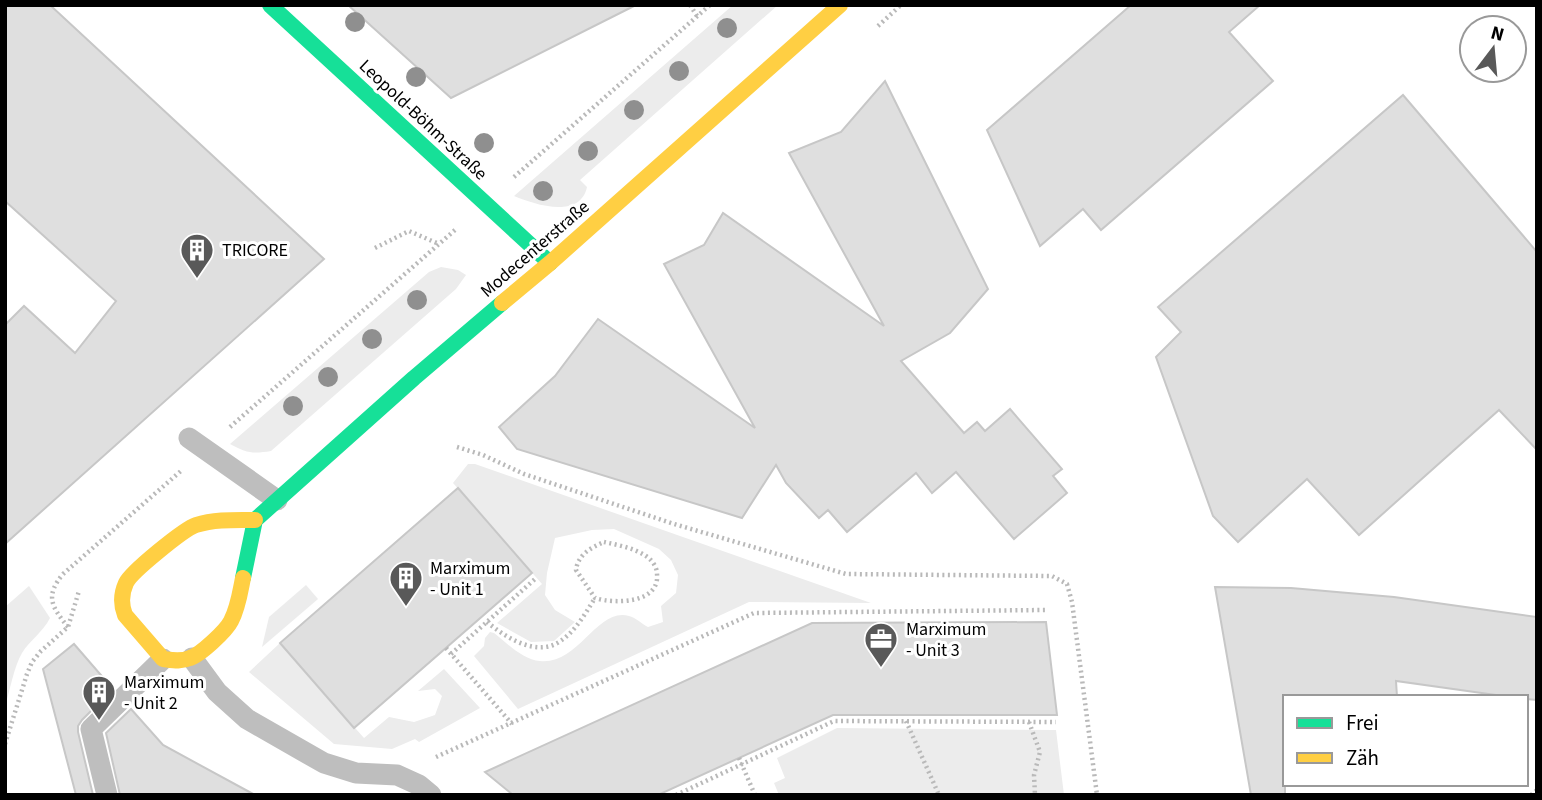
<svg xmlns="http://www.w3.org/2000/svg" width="1542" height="800" font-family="'Source Sans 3',sans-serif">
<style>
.green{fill:#ececec}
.building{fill:#dfdfdf;stroke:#c7c7c7;stroke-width:2}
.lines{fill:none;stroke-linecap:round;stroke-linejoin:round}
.path{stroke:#b9b9b9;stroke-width:4.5;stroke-dasharray:2 3.5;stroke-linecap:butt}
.lane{stroke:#bebebe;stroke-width:21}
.fast{stroke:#16e098;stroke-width:16}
.slow{stroke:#ffcf43;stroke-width:16}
.tree{fill:#8f8f8f}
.labels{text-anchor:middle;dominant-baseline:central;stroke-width:6;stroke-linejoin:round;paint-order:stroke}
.street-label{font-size:18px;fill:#000;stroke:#fff}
.poi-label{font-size:18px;fill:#000;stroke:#fff;text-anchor:start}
</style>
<rect width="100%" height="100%" fill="#fff"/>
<!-- green -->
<g class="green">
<path d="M733,5H778L580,180L587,187C580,220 533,204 514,196Z"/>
<path d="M441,267L458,270L466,275L456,289L271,451C253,454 246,453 230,444L429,272Z"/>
<path d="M468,464H475L871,603L749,602L518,709L474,656L484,646L485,638L490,632L494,633C507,643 523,660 540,661C579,665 597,607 629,616C635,617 642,624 648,627L663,622L661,606L676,593L678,575L671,560L659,549L614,529L592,530L555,538L547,573L545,595L555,610L575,622L554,641L531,642L497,623L542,584L453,483Z"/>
<path d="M306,585L318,599L262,647L269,617Z"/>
<path d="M29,586L50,618C43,632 30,640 22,653C14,666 10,691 5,706V607Z"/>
<path d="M280,643L364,738L389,717L414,722L435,715L442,696L435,689L418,691L444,669L480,708L419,742L415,739L392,749L334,744L249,672Z"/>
<path d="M837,728L1056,730L1064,795H779L774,783L785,778L777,758Z"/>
</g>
<!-- building -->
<g class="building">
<path d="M5,5H50L324,259L5,544V325L24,306L75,353L116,301L5,201Z"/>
<path d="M348,5H636L451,98Z"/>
<path d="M1131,5H1260L1229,32L1273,81L1101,230L1083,209L1040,246L987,130Z"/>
<path d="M885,81L988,289L950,333L901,361L964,433L977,422L985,431L1010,409L1062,469L1053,476L1067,493L1014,539L956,472L932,493L916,473L847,532L828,510L819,518L786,483L776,465L742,518L517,449L499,427L555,376L598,319L755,428L664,264L704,245L723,213L884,326L789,153L841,132Z"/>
<path d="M1403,95L1537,252V450L1499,410L1359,535L1307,479L1238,542L1213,516L1156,357L1181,332L1158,307Z"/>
<path d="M458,488L532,573L354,728L280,643Z"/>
<path d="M1215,587L1291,588L1394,597L1537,617V700L1526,699V697H1510L1396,681L1397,697H1285V795H1251Z"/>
<path d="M1046,622L1057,715H833L658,795H513L485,772L812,623Z"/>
<path d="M74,644L113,689L82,720L78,726V732L93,795H76L43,669Z"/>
<path d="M131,709L163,745L255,795H120L106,733Z"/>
</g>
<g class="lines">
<!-- path -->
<g class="path">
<path d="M690,5L697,16"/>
<path d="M878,26L901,5"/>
<path d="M514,177L710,5"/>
<path d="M375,248L409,231L439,244"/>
<path d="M230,427L455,230"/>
<path d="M457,447L483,455L524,474L674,524L846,574L1052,576L1067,584L1072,602L1097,795"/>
<path d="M604,542C618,545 634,548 646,556C652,560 657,567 657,574C660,604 614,604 595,598L576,570C578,555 590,548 604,542Z"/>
<path d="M487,622C505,637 536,657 559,642C575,632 585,614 595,598"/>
<path d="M68,627C51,606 45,596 63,574L182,470"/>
<path d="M446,648L512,724"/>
<path d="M451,654L535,579"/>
<path d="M906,721L939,795"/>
<path d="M1029,722L1040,752L1034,775L1035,795"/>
<path d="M5,744L27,674L32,662L41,651L68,627L79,591"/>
<path d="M436,757L754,613L1045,610"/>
<path d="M739,758L755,795"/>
<path d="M676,795L834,721L1056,722"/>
<path d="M1531,795L1537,790"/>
</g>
<!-- lane -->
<g class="lane">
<path d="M189,438L277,500"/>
<path d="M192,658L217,692L247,719L324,763L356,773L397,775L419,785L431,795"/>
<path d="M107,795L91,729L163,659"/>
</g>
<!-- fast -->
<g class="fast">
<path d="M270,5L550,263"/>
<path d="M243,578L255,520L414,378L502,303"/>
</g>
<!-- slow -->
<g class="slow">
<path d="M502,303L550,263L840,5"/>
<path d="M243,578C240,593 238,608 231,621C226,631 200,655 190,658C181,662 172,660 163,659L125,615C121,605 121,594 126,583C131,572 184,529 196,525C215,519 235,520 255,520"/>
</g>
</g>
<!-- trees -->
<g class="tree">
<circle cx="355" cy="22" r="10"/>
<circle cx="727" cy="28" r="10"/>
<circle cx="679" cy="71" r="10"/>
<circle cx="416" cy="77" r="10"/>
<circle cx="634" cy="110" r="10"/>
<circle cx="484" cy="143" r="10"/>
<circle cx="588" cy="151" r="10"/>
<circle cx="543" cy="191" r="10"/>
<circle cx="417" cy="300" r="10"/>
<circle cx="372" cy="339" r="10"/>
<circle cx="328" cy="377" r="10"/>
<circle cx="293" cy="406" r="10"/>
</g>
<!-- icons -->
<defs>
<symbol id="building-pin" viewBox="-11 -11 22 30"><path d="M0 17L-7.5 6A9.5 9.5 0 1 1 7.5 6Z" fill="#595959" stroke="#fff"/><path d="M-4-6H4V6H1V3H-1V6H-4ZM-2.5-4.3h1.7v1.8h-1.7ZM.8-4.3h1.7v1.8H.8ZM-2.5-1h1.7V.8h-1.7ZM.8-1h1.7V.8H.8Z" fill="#fff"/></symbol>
<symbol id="office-pin" viewBox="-11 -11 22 30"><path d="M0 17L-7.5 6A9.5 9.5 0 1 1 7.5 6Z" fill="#595959" stroke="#fff"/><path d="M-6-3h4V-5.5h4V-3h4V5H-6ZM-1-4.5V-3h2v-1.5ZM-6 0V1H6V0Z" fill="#fff"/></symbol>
</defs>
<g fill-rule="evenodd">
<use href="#building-pin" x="178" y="231" width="38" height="52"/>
<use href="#building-pin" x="387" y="559" width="38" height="52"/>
<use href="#office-pin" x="862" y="620" width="38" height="52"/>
<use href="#building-pin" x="80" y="673" width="38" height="52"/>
</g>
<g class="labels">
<!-- street labels -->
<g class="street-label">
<text transform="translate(423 120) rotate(43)">Leopold-Böhm-Straße</text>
<text transform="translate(535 249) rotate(-41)">Modecenterstraße</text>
</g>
<!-- poi labels -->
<g class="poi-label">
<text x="222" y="250">TRICORE</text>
<text x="430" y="568">Marximum<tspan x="430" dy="21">- Unit 1</tspan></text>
<text x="906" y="629">Marximum<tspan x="906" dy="21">- Unit 3</tspan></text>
<text x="124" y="682">Marximum<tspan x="124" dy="21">- Unit 2</tspan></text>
</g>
</g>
<!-- border -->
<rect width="1542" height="800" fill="none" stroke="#000000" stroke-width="14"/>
<!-- legend -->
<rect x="1283" y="695" width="245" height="91" fill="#ffffff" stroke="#999999" stroke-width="2"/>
<rect x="1297" y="718" width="35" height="10" fill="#16e098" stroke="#999999" stroke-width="2"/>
<text x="1346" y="730" font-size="21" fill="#000000">Frei</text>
<rect x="1297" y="753" width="35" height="10" fill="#ffcf43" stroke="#999999" stroke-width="2"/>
<text x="1346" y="765" font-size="21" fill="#000000">Zäh</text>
<!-- north arrow -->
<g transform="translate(1493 49) rotate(16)"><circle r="33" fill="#ffffff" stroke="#999999" stroke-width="2"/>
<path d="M0-5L12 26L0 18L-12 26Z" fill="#595959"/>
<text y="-10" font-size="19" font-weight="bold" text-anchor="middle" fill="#000000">N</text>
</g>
</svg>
